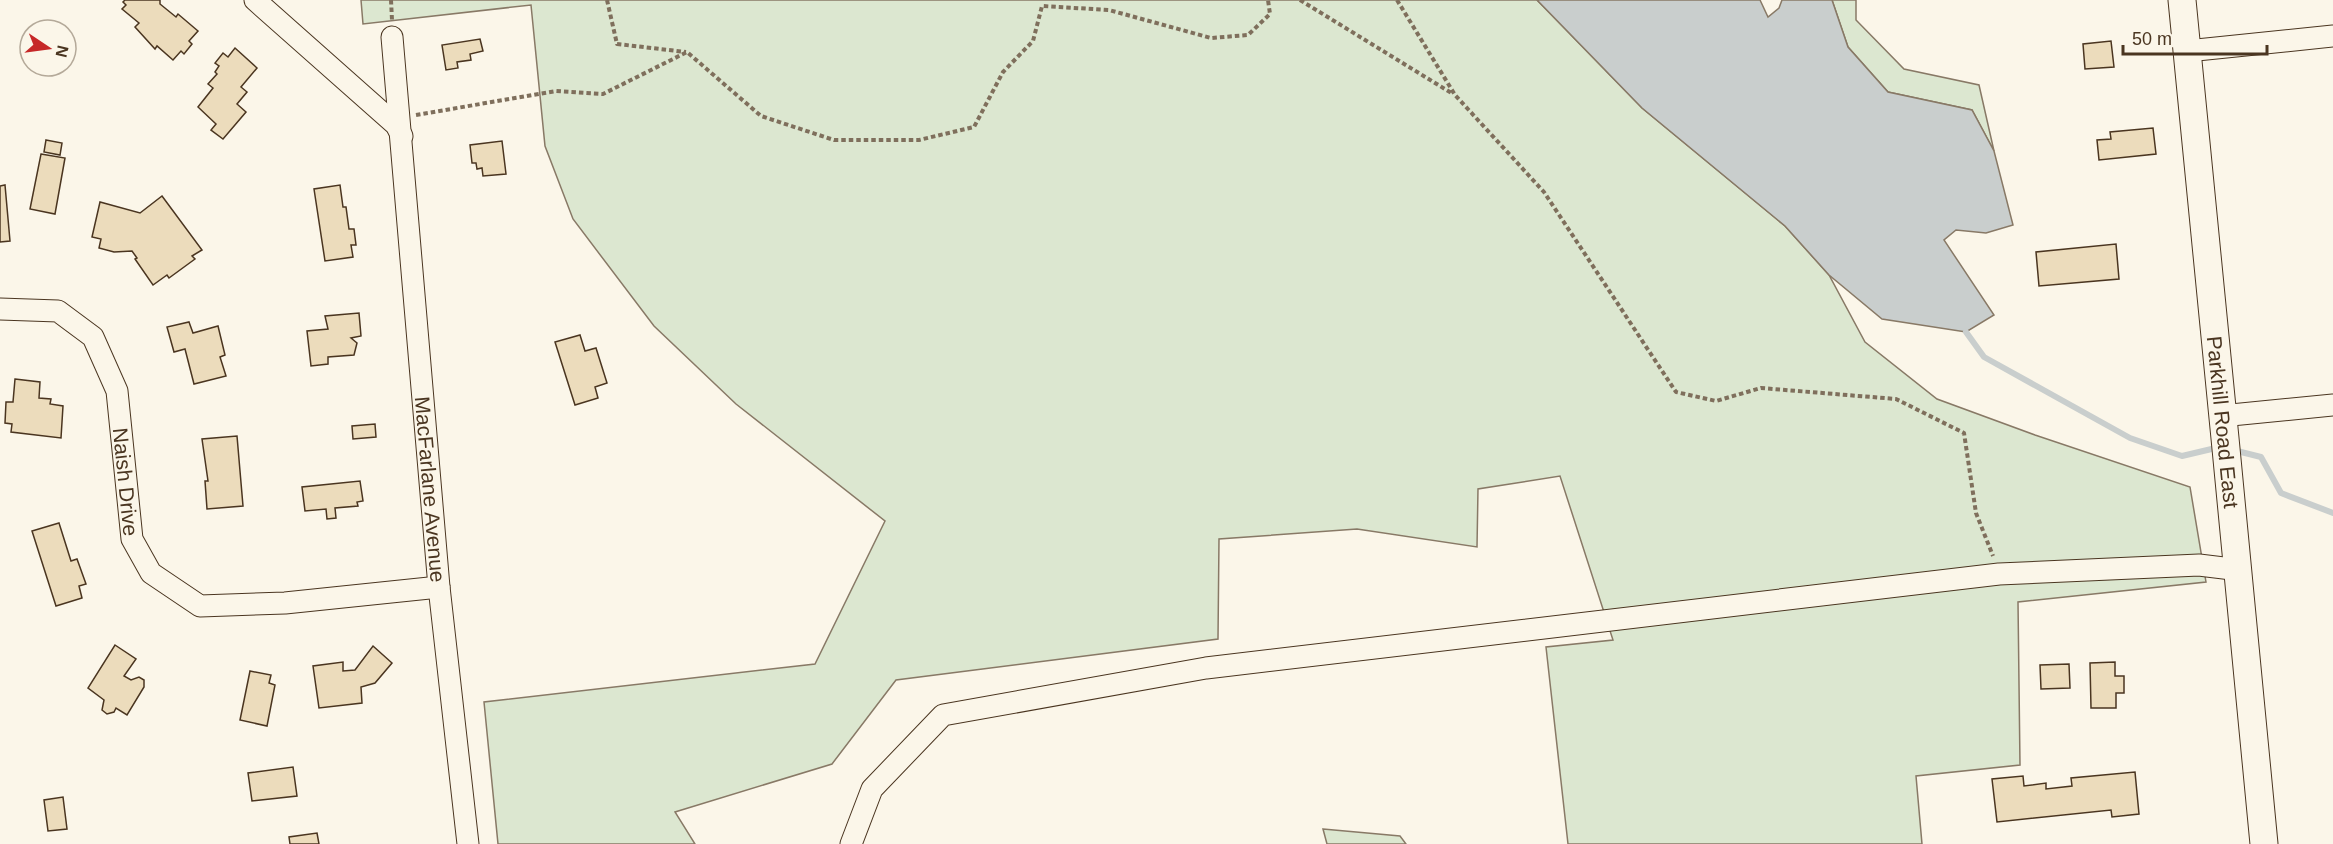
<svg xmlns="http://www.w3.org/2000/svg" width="2333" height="844" font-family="Helvetica,sans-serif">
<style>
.green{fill:#dce7d0;stroke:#887966;stroke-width:1.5}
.water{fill:#c9cecd;stroke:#887966;stroke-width:1.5}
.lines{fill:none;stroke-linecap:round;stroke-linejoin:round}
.stream{stroke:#c9cecd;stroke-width:6}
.building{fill:#ecdcbc;stroke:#4a3520;stroke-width:1.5}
.minor-casing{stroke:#4a3520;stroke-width:23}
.major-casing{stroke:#4a3520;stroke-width:29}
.path{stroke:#7f6f5c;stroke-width:4;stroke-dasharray:4.5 3;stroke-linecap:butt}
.minor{stroke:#fbf6e9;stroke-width:21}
.major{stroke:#fbf6e9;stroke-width:27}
.labels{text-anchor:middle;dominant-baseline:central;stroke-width:4.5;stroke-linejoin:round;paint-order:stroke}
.street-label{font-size:21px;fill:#4a3520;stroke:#fbf6e9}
</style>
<rect width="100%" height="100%" fill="#fbf6e9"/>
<!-- green -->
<g class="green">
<path d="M361,0H1537L1642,108L1785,226L1829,275L1865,342L1937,399L2035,435L2190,487L2206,582L2018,602L2020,765L1916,776L1922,844H1568L1546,647L1613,640L1560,476L1478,489L1477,547L1357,529L1219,539L1218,639L896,680L832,764L675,812L695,844H498L484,702L815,664L885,521L736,404L654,326L573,219L545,146L531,5L363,24Z"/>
<path d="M1832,0H1856V20L1904,69L1979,85L1994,151L1972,110L1888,92L1848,47Z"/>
<path d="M1323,829L1400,836L1406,844H1327Z"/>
</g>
<!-- water -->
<path class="water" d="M1537,0H1760L1768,17L1779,8L1782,0H1832L1848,47L1888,92L1972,110L1994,151L2013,225L1986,233L1956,230L1944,240L1994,315L1966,332L1882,319L1829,275L1785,226L1642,108Z"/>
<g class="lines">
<!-- stream -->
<g class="stream">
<path d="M1966,332L1984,357L2130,438L2182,456L2220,447"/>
<path d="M2233,450L2261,457L2281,493L2333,513"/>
</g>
</g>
<!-- building -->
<g class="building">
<path d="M125,0H160V4L176,17L178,14L198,31L189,41L192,44L184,54L181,51L173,60L157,46L155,49L135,27L139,23L122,9L126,5L123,2Z"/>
<path d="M480,39L483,51L470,54L471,60L457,62L458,68L446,70L442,45Z"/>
<path d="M2111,41L2114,67L2085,69L2083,44Z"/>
<path d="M235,48L257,68L241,87L247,92L237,104L246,112L223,139L211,130L216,124L198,107L213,88L208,84L217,74L215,72L219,66L215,63L223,53L228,57Z"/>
<path d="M2153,128L2156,154L2099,160L2097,140L2111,139L2110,132Z"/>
<path d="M46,140L62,143L60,155L44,152Z"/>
<path d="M502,141L506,174L483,176L482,168L477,169L476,163H472L470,145Z"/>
<path d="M41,154L65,158L55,214L30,209Z"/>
<path d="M5,185L10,241L0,242V186Z"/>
<path d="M340,185L343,207H346L349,229H354L356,245H351L353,257L325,261L314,189Z"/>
<path d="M162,196L202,250L192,256L195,259L169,278L167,275L153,285L135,259L137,258L132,251L114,252L99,248L101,239L92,237L100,202L140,213Z"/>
<path d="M2116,244L2119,279L2039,286L2036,252Z"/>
<path d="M359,313L361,336L351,338L357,343L354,355L328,357V364L311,366L307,331L328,329L325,316Z"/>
<path d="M189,322L193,333L218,326L225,355L220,357L226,376L194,384L185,349L174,352L167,327Z"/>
<path d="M580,335L585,351L596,348L607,383L595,387L598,398L575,405L555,342Z"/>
<path d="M15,379L40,382L39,398L51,399L50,404L63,406L61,438L11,432L12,424L5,423L6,402H13Z"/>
<path d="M375,424L376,437L353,439L352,426Z"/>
<path d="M237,436L243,506L207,509L205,481H208L202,439Z"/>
<path d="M360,481L363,501L357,502L358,506L335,508L336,518L327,519L326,509L305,511L302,487Z"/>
<path d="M59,523L71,561L77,559L86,584L79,586L82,598L56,606L32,531Z"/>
<path d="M115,645L136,659L124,676L131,680L139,677L144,680V687L127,715L116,708L114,712L107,714L102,710L104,700L88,688Z"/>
<path d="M373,646L392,663L375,683L361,687L362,703L319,708L313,666L343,662V671L355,670Z"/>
<path d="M2115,662V676H2124V693H2116V708H2091L2090,663Z"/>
<path d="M2069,664L2070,688L2041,689L2040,665Z"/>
<path d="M250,671L271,675L269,683L275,685L267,726L240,720Z"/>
<path d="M293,767L297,796L252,801L248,773Z"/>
<path d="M2135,772L2139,814L2112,817L2111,810L1997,822L1992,779L2023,776L2024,786L2046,783V789L2072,786L2071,778Z"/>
<path d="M63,797L67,829L48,831L44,800Z"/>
<path d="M317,833L319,844H290L289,837Z"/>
</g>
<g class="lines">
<defs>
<g id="minor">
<path d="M255,0L396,125L402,136"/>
<path id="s1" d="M392,37L439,587L468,844"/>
<path d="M2187,51L2333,36"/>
<path id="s2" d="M0,309L58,311L93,337L117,391L132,539L151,573L200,606L285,603L439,587"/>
<path d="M2221,416L2333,405"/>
<path d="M851,844L872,789L943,715L1206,668L1999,574L2199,565L2240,570"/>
</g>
<g id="major">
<path id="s3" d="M2182,0C2208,282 2239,562 2264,844"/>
</g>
</defs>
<!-- minor casing -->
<use href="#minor" class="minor-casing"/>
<!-- major casing -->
<use href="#major" class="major-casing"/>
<!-- path -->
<g class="path">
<path d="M391,0L392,20"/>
<path d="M607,0L617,44L686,52"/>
<path d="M1300,0L1453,94"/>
<path d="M1397,0L1455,95L1544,192L1676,392L1716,401L1761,388L1896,399L1964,433L1976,513L1993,556"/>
<path d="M416,115L556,91L603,94L687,52L761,116L834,140H919L974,127L1003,72L1033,41L1042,6L1109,10L1211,38L1248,35L1270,14L1268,0"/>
</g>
<!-- minor -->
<use href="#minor" class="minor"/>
<!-- major -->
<use href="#major" class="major"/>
</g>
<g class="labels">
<!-- street labels -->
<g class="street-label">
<text stroke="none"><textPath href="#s3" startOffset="424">Parkhill Road East</textPath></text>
<text stroke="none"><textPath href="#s2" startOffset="252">Naish Drive</textPath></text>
<text stroke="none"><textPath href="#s1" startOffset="454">MacFarlane Avenue</textPath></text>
</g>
</g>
<!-- north arrow -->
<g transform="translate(48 48) rotate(103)"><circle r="28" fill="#fbf6e9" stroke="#b4a999" stroke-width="1.5"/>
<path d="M0-4.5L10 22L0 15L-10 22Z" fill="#c62828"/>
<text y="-9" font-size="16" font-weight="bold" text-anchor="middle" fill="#4a3520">N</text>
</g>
<!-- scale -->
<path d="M2123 45v9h144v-9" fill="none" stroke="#4a3520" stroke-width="3"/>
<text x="2132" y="45" font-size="18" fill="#4a3520" stroke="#fbf6e9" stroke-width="4.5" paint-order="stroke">50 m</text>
</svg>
